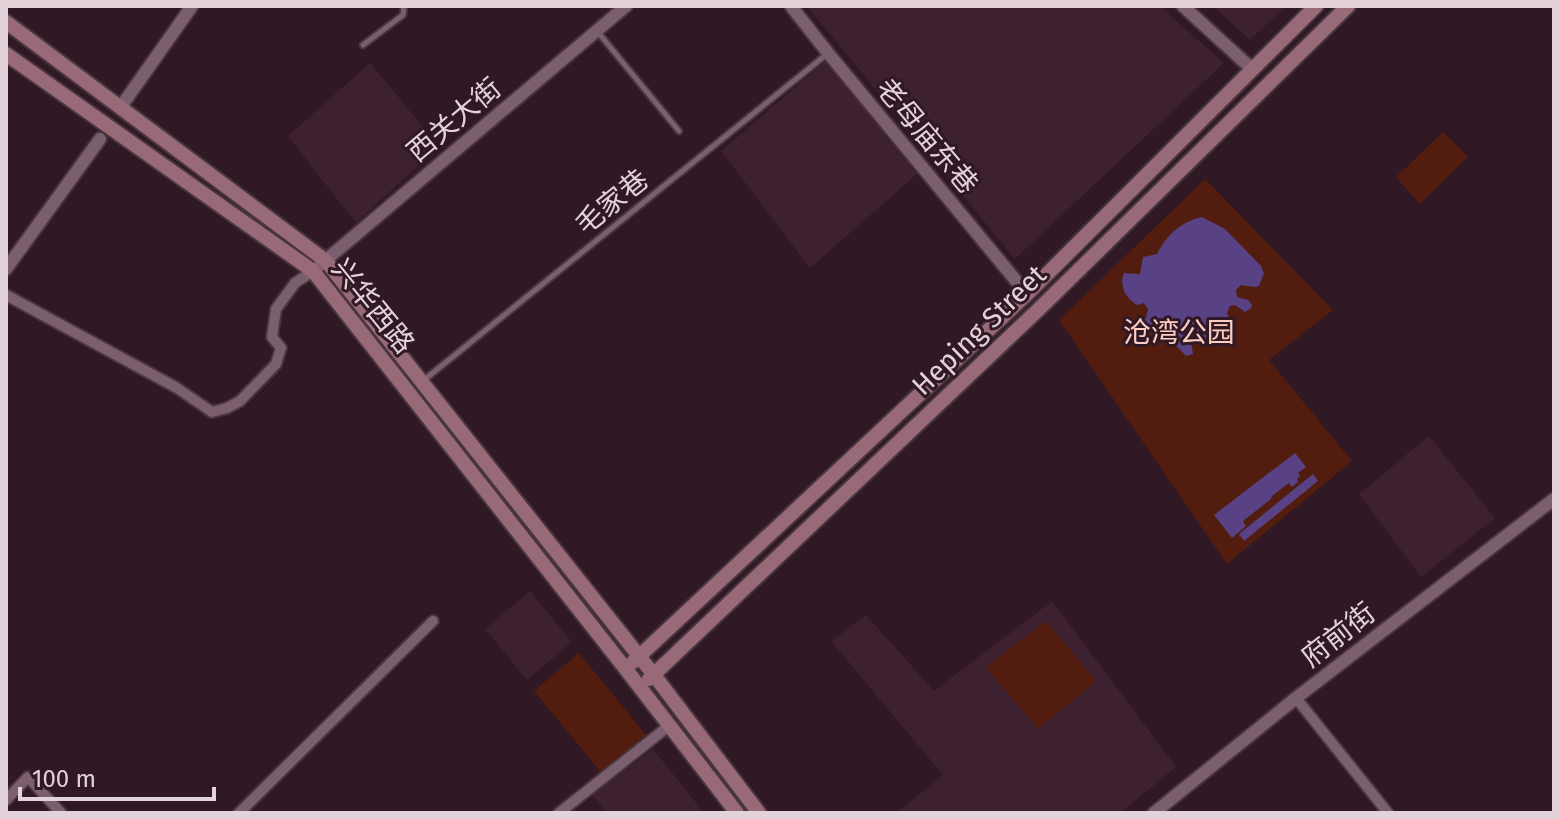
<svg xmlns="http://www.w3.org/2000/svg" width="1560" height="819" font-family="'Fira Sans','Noto Sans SC',sans-serif">
<style>
.built{fill:#3e2131}
.green{fill:#521d0e}
.water{fill:#584185}
.lines{fill:none;stroke-linecap:round;stroke-linejoin:round}
.service-casing{stroke:#48353f;stroke-width:9}
.minor-casing{stroke:#48353f;stroke-width:14}
.tertiary-casing{stroke:#48353f;stroke-width:16}
.secondary-casing{stroke:#48353f;stroke-width:18}
.service{stroke:#7c5f6e;stroke-width:5}
.minor{stroke:#7c5f6e;stroke-width:10}
.tertiary{stroke:#7c5f6e;stroke-width:12}
.secondary{stroke:#986977;stroke-width:14}
.labels{text-anchor:middle;dominant-baseline:central;stroke-width:6;stroke-linejoin:round;paint-order:stroke}
.street-label{font-size:28px;fill:#e3d2da;stroke:#301825}
.park-label{font-size:28px;fill:#fccdc0;stroke:#301825}
</style>
<rect width="100%" height="100%" fill="#301825"/>
<!-- built -->
<g class="built">
<path d="M807,6H1160L1224,63L1015,259Z"/>
<path d="M1213,6H1286L1250,40Z"/>
<path d="M826,61L917,174L810,268L721,151Z"/>
<path d="M370,63L439,146L356,223L288,136Z"/>
<path d="M1429,436L1495,518L1421,577L1359,494Z"/>
<path d="M530,591L572,642L527,680L485,629Z"/>
<path d="M1052,601L1176,767L1120,813H896L943,775L831,641L866,615L934,691Z"/>
<path d="M653,749L704,813H607L592,795Z"/>
</g>
<!-- green -->
<g class="green">
<path d="M1443,132L1468,157L1420,204L1396,177Z"/>
<path d="M1205,179L1333,310L1269,360L1352,461L1227,564L1059,320Z"/>
<path d="M1046,621L1096,681L1038,729L986,667Z"/>
<path d="M579,653L646,735L601,772L534,691Z"/>
</g>
<!-- water -->
<g class="water">
<path d="M1202,217L1225,229L1261,266L1264,273L1259,286L1254,287L1241,285L1236,290L1237,297L1248,300L1252,305L1251,308L1245,312L1235,305L1230,306L1227,313L1231,322L1225,327L1213,325C1205,330 1209,333 1209,341L1201,345L1194,338L1191,342L1193,354L1186,356L1161,330L1158,328L1147,331L1142,327L1140,319L1146,318L1148,309L1144,303L1137,305C1125,297 1119,286 1124,273L1140,274L1143,257L1157,254C1167,235 1180,222 1202,217Z"/>
<path d="M1295,453L1306,467L1298,473L1300,476L1297,479L1298,482L1292,487L1289,483L1272,496L1271,499L1243,521L1246,526L1232,538L1214,515Z"/>
<path d="M1313,474L1318,481L1244,541L1239,534Z"/>
</g>
<g class="lines">
<defs>
<g id="service">
<path d="M597,31L679,131"/>
<path d="M363,45L403,15L404,6"/>
<path d="M424,380L827,54"/>
</g>
<g id="minor">
<path d="M6,295L177,388L212,412L227,408L240,401L276,364L281,348L272,337L276,309L295,283L313,271"/>
<path d="M1296,698L1388,813"/>
<path d="M6,800L28,777L61,813"/>
<path d="M239,813L433,621"/>
<path d="M559,813L670,725"/>
</g>
<g id="tertiary">
<path d="M791,6L828,53L1027,294"/>
<path d="M1183,6L1252,69"/>
<path d="M125,101L192,6"/>
<path d="M6,269L100,139"/>
<path d="M313,271L626,6"/>
<path d="M1154,813L1296,698L1554,499"/>
</g>
<g id="secondary">
<path d="M6,22L326,261L654,675L759,813"/>
<path d="M6,54L313,271L625,668L737,813"/>
<path d="M633,662L1027,294L1316,6"/>
<path d="M649,679L1038,310L1348,6"/>
</g>
</defs>
<!-- service casing -->
<use href="#service" class="service-casing"/>
<!-- minor casing -->
<use href="#minor" class="minor-casing"/>
<!-- tertiary casing -->
<use href="#tertiary" class="tertiary-casing"/>
<!-- secondary casing -->
<use href="#secondary" class="secondary-casing"/>
<!-- service -->
<use href="#service" class="service"/>
<!-- minor -->
<use href="#minor" class="minor"/>
<!-- tertiary -->
<use href="#tertiary" class="tertiary"/>
<!-- secondary -->
<use href="#secondary" class="secondary"/>
</g>
<g class="labels">
<!-- street labels -->
<g class="street-label">
<text transform="translate(454 120) rotate(-40)">西关大街</text>
<text transform="translate(927 136) rotate(50)">老母庙东巷</text>
<text transform="translate(612 202) rotate(-39)">毛家巷</text>
<text transform="translate(373 306) rotate(51)">兴华西路</text>
<text transform="translate(979 330) rotate(-44)">Heping Street</text>
<text transform="translate(1338 635) rotate(-38)">府前街</text>
</g>
<!-- park labels -->
<g class="park-label">
<text x="1179" y="332">沧湾公园</text>
</g>
</g>
<!-- border -->
<rect width="1560" height="819" fill="none" stroke="#e3d2da" stroke-width="16"/>
<!-- scale -->
<path d="M20 787v12h194v-12" fill="none" stroke="#e3d2da" stroke-width="4"/>
<text x="32" y="787" font-size="24" fill="#e3d2da" stroke="#301825" stroke-width="6" paint-order="stroke">100 m</text>
</svg>
